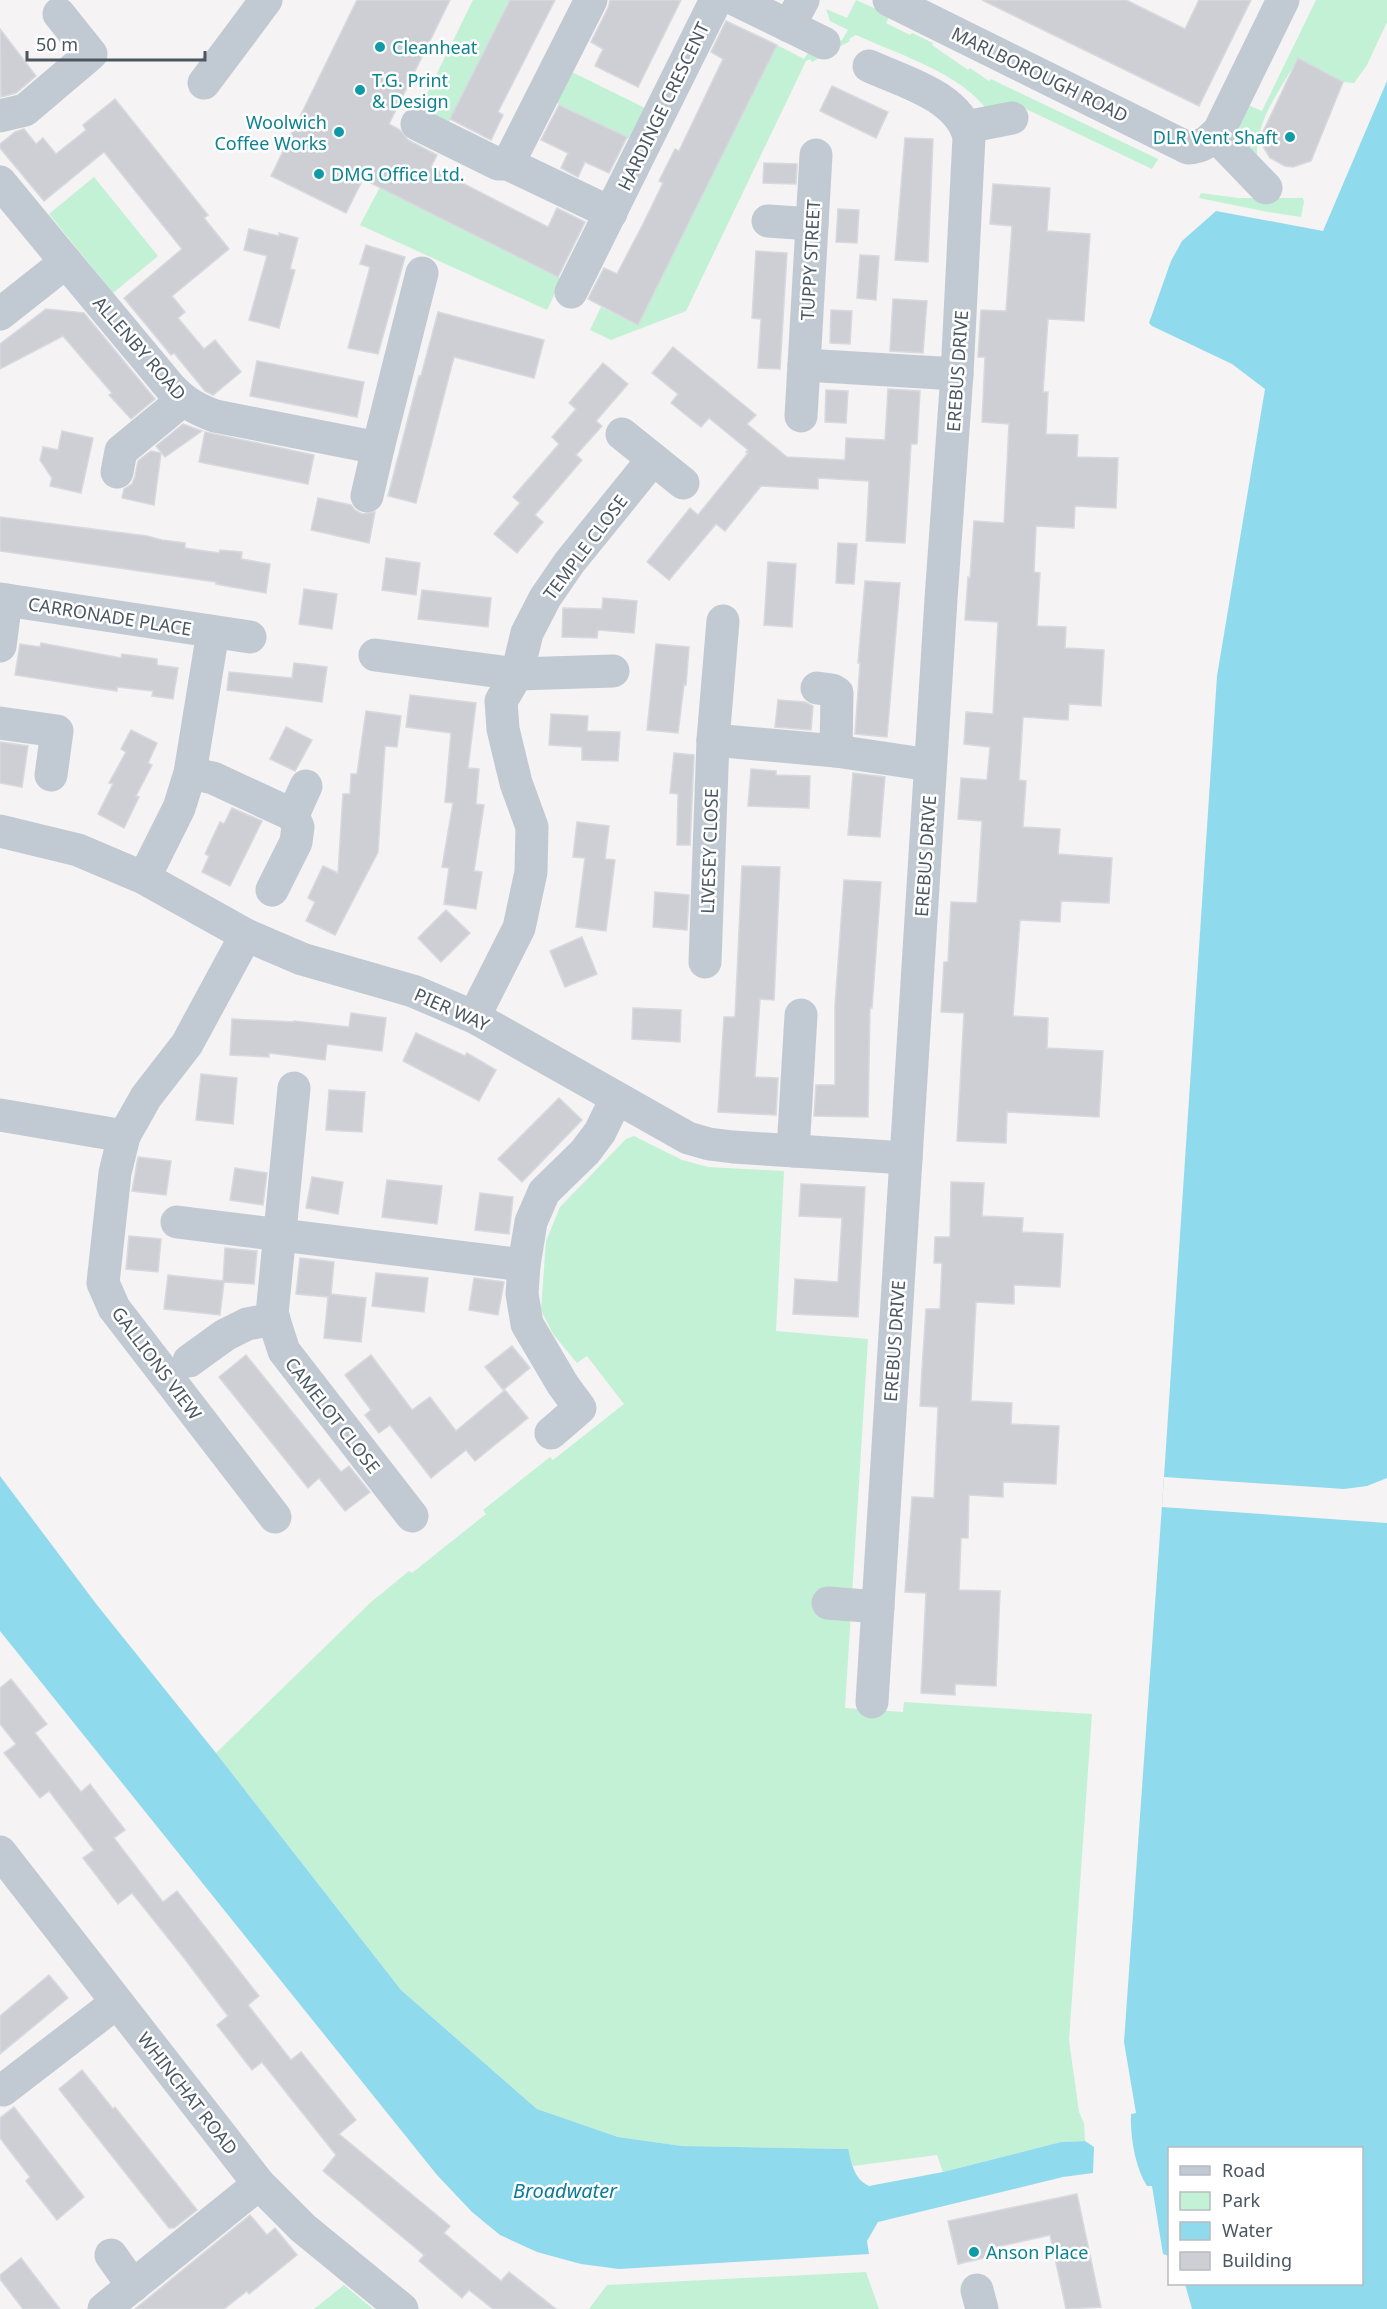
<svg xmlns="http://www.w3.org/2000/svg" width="1387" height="2309" font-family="'Noto Sans',sans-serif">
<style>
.green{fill:#c3f1d5}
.water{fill:#90daee}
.pier{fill:#f5f3f3}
.building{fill:#cdcfd5;stroke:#d7d9de;stroke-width:1.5}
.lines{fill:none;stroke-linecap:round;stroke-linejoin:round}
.minor{stroke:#c1cad2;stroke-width:33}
.culture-dot{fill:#0f9aa8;stroke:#fff;stroke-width:2}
.labels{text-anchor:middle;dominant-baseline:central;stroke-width:5;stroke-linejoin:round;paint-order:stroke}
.culture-label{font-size:18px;fill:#0d838f;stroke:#fff;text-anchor:start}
.street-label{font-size:18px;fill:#4a5661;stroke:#fff}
.water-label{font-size:20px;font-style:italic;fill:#0c7c9b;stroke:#fff}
</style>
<rect width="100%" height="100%" fill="#f5f3f3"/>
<!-- green -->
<g class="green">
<path d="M473,0H510L447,126L418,112Z"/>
<path d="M856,0L890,15L886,23L910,35L912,33L933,43L932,45L968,70L970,68L989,81L991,79L1158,159L1152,169L1024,108L988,112C964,74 897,54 856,35L849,39L850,41L812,62L810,59L806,61L686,311L611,340L590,330L601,307L638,325L777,45L804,59L810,50L815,53L842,40L848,30L830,21L826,9L847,18Z"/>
<path d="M1316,0H1387V22L1367,65L1354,83L1343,82L1298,59C1281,88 1256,120 1257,155L1236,137V127L1246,104L1262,111Z"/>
<path d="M572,72L647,109L632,140L557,103Z"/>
<path d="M94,177L158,256L113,293L49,214Z"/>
<path d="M380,187L562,279L547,310L360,225Z"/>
<path d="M1201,193L1238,198H1303L1304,202L1301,217L1268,212L1199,198Z"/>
<path d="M634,1136L682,1160L708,1167L784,1171L776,1331L868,1339L845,1708L903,1712L904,1702L1092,1714L1069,2040L1079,2112L1084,2123L1085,2141L1061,2142L943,2172L937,2155L853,2166L847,2149L682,2146L618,2137L537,2109L401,1990L216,1753L370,1603L409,1571L412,1573L486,1514L483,1510L550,1457L553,1460L624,1404L587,1356L577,1363L553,1334L541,1310L546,1241L560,1207L626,1139Z"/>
<path d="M866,2272L879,2309H589L607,2285Z"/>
<path d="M344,2285L373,2309H314Z"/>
</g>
<!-- water -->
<g class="water">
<path d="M1387,81V2309H1192L1185,2284H1362V2148H1170L1169,2256L1163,2254L1152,2186H1147C1135,2167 1130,2136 1131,2114L1136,2113L1124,2042L1164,1477L1217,676L1265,389L1232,364L1152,326L1149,323L1171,261L1182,241L1216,211L1323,231Z"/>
<path d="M0,1476L97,1605L216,1753L401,1990L537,2109L618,2137L682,2146L848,2149C852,2164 854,2179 869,2186L943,2172L1061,2142L1085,2141L1094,2147L1093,2173L1063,2177L878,2222L867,2241L869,2254L619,2269L581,2264L537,2252L500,2235L472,2212L437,2175L0,1631Z"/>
</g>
<!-- pier -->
<path class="pier" d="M1164,1477L1344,1489L1367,1486L1387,1478V1523L1162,1507Z"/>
<!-- building -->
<g class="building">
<path d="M357,0H450L389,124L400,130L408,140L437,155L431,167L548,227L557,208L585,222L558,277L363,179L346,213L271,176Z"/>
<path d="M510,0H555L498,112L503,115L491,140L450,119Z"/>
<path d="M610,0H681L638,87L595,66L603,49L591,42L608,8Z"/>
<path d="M982,0H1126L1185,29L1199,0H1251L1199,106Z"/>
<path d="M726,21L777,45L638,325L588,299L604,268L617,274L644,222L663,183L659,181L675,149L679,151L723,59L711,52Z"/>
<path d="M0,29L36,76L16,93L1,97Z"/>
<path d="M1298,58L1343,82L1311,161L1293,167L1285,166L1270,158L1259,140Z"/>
<path d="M832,86L888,112L876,138L820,111Z"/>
<path d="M115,99L208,215L204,218L229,249L172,296L185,312L178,318L204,349L215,340L241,372L213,395L205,391L174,353L171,355L124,298L182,249L104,152L44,201L0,148V144L15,132L24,129L36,144L43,138L56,154L86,130L83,125Z"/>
<path d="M559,105L627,137L609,173L585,162L578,177L561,168L568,153L541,140Z"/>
<path d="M905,138L933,139L928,262L895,260Z"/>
<path d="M764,163L797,164L796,184L763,183Z"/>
<path d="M993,184L1050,188L1047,231L1090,234L1084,321L1048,319L1043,392H1048L1046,434L1078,435L1077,457L1118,458L1116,508L1075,506L1074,528L1036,526L1034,572L1040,573L1037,626L1066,627L1065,648L1104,650L1101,706L1069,704L1068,720L1023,717L1019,780L1026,781L1023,827L1060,829L1058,854L1112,858L1109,903L1061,901L1060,922L1020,920L1013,1016L1048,1018L1047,1048L1103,1051L1099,1117L1007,1112L1006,1143L957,1141L964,1013L941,1012L944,962H948L951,902L977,903L982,821L958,819L961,778L987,780L990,747L964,744L966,712L993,714L998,622L965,620L968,577L970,578L974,521L1004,523L1009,424L982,422L985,357H978L981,310L1006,311L1012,226L990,224Z"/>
<path d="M838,209L859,210L857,243L836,242Z"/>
<path d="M249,229L279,236V233L298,238L290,269L295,270L279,328L249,320L267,256L244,250Z"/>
<path d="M366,245L405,257L378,354L348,348L370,267L360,264Z"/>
<path d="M756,251L787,253L780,369L758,368L761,319L752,318Z"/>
<path d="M860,255L879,256L876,300L857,298Z"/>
<path d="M893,299L927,301L923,353L890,351Z"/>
<path d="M46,309L84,313L155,399L131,419L109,395L112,393L63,336L0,369V344Z"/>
<path d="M831,310L852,311L850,344L830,343Z"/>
<path d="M438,312L544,340L534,378L454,357L416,503L388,496L419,376H421Z"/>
<path d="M673,347L756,415L747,424L787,457L845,460L846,438L885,440L888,389L920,391L917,444H911L905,543L866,541L869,481L818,478V489L761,486L725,531L716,524L669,580L647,562L690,508L698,515L748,453L746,452L748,450L709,418L701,427L671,403L678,394L652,373Z"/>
<path d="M257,361L364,382L357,417L250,396Z"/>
<path d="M603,363L628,384L596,421L602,426L576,455L582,460L535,515L543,522L517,553L494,534L520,503L513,497L559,444L552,437L576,409L569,403Z"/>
<path d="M826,390L848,391L846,423L825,422Z"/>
<path d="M183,424L202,431L165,457L156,446Z"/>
<path d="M62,431L93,438L81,493L50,486L52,478L40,460L43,447L58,450Z"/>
<path d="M205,432L314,455L308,484L199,462Z"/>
<path d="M151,451L161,453L154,505L122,498L124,489L132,484L135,476L138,461Z"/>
<path d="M318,498L351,505L355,510L362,514L375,512L369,543L311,530Z"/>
<path d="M0,517L147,536L162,540L185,543V548L219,553L220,550L242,552L241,559L270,564L266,593L216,584V582L0,551Z"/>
<path d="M838,543L857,544L854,584L836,583Z"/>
<path d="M386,558L420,563L416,595L382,590Z"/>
<path d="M768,562L796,564L792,627L764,625Z"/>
<path d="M865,581L900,583L887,737L855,734L860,663H858Z"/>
<path d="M304,589L337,594L332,629L299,624Z"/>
<path d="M422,590L491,598L488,627L418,619Z"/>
<path d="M603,598L637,601L634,633L598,630L597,638L562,637L563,608L602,609Z"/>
<path d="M41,643L121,658L122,654L157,659V665L178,668L173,699L152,696L153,691L117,687V691L15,675L20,644L40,647Z"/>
<path d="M656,644L689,647L686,685H684L678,733L647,730Z"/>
<path d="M294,663L327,667L322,702L227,690L229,672L292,678Z"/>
<path d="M410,695L476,703L468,768L479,769L476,804L484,805L474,871L482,872L476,909L444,904L449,868L442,867L453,803L445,802L451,733L406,727Z"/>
<path d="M778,700L805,702L813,706L811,730L775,727Z"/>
<path d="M366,711L401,716L397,747L385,746L378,852L335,935L306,921L315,902L308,898L323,866L338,873L343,794H350L351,774H357Z"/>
<path d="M551,714L588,716L587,731L620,732L618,761L582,760V747L549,745Z"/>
<path d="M286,727L312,740L295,771L270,759Z"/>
<path d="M131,730L157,743L148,763L152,765L136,796L139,797L124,828L98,814L113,784L109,783L126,752L121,749Z"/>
<path d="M0,742L28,746L22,787L0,783Z"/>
<path d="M674,753L694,755L690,845H677L678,794L670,793Z"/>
<path d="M751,769L776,771V775L810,776L809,808L748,806Z"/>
<path d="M853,773L885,777L880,837L848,835Z"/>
<path d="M232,808L262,821L230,886L202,872L209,856L205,854L220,822L224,824Z"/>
<path d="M577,822L609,826L605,859L615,860L606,931L576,927L585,858L573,857Z"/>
<path d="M742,866L780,867L774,1000L760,999L755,1077L778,1078L776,1115L718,1112L724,1017H735Z"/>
<path d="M844,880L881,882L872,1008H870L868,1117L814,1116L816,1085H835V1005Z"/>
<path d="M655,892L689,895L687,930L653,927Z"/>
<path d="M446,910L470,933L441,962L418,938Z"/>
<path d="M582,937L597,974L565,987L550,951Z"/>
<path d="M633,1008L681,1010L680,1042L632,1039Z"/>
<path d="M351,1013L386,1018L382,1051L327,1044L325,1060L269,1053V1057L230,1055L232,1019L294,1022V1021L349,1027Z"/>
<path d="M416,1033L465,1056L467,1053L496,1070L479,1101L403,1061Z"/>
<path d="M201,1074L237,1078L233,1124L196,1120Z"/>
<path d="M329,1090L365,1092L362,1132L326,1130Z"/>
<path d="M559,1098L582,1120L522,1182L498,1159Z"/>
<path d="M138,1157L171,1161L166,1195L132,1191Z"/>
<path d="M235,1168L267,1173L263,1205L230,1200Z"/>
<path d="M312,1177L343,1182L338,1214L306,1208Z"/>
<path d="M387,1180L442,1186L437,1224L382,1217Z"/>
<path d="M951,1182L984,1183L982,1216L1023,1218L1022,1232L1063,1234L1060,1287L1014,1285V1304L976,1302L971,1401L1012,1403L1011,1424L1059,1426L1056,1484L1003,1482V1497L969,1495L968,1538H961L959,1590L1000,1591L996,1686L955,1684V1695L921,1693L926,1593L905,1592L912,1497L934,1498L938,1407L920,1406L922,1369L926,1309H940L942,1263H934L935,1237H950Z"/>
<path d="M801,1184L865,1187L858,1317L793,1314L795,1279L838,1282L842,1218L799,1216Z"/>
<path d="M480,1193L513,1197L509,1234L475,1230Z"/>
<path d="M129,1236L161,1239L158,1272L126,1269Z"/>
<path d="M225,1248L257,1251L254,1284L224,1282L220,1315L164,1309L168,1275L223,1281Z"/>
<path d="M300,1258L334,1262L331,1294L366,1298L361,1342L324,1338L328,1297L296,1294Z"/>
<path d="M376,1273L428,1278L424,1312L372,1306Z"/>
<path d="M474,1278L504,1282L498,1315L469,1310Z"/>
<path d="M512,1346L530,1368L503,1390L485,1367Z"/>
<path d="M246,1355L341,1472L349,1466L370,1492L345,1511L319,1478L308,1488L219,1377Z"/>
<path d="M371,1355L412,1410L430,1397L456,1431L505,1390L528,1418L475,1461L466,1450L431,1478L390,1425L379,1433L365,1415L371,1410L345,1375Z"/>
<path d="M11,1679L47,1724L35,1733L81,1792L90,1784L125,1830L114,1838L163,1902L177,1891L259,1996L248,2005L291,2060L301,2052L356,2120L339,2134L450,2226L444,2233L501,2281L509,2272L556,2309H493L469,2290L462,2298L419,2261L424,2255L323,2171L336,2155L262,2062L252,2070L217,2025L228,2016L184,1958L132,1893L118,1904L83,1858L94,1850L49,1791L40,1798L4,1753L16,1744L0,1724V1688Z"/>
<path d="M49,1975L68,1998L0,2054V2016Z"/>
<path d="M82,2070L113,2109L115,2107L197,2210L174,2228H169L59,2089Z"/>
<path d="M14,2107L84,2197L57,2220L26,2181L30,2177L0,2138V2118Z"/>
<path d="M1077,2194L1101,2307L1066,2309L1050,2235L992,2248L993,2256L958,2264L948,2221Z"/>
<path d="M250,2215L267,2235L275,2228L297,2255L249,2294L247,2291L224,2309H135Z"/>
<path d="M21,2258L60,2309H23L0,2279V2275Z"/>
</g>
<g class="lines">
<!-- minor -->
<g class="minor">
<path d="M736,0L824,43"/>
<path d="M889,0L1188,148C1203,147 1209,141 1219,131L1283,0"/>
<path d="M789,26L803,0"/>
<path d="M869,66C904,82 959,96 969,137L957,374L941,599L872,1702"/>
<path d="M204,83L266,0"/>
<path d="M0,116L25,110L91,54L59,14"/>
<path d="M417,124L498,164H508L611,213"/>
<path d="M966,127L1012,118"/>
<path d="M1215,135L1266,188"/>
<path d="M816,155L804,365L957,374"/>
<path d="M508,164L591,0"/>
<path d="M0,182L66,262"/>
<path d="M768,221L812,224"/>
<path d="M571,292L716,0"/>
<path d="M0,314L66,262L170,387C184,402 196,409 215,416L378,448L422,273"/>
<path d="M801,416L804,365"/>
<path d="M622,434L683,483"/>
<path d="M117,472L121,451L183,400"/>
<path d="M367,496L378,448"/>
<path d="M0,599L250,637"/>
<path d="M0,646L6,600"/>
<path d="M375,655L517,674L613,671"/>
<path d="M817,688L832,690L837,693L836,751"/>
<path d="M0,723L57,731L51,775"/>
<path d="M713,740L836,751L930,765"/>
<path d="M190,773L213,778L293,815L298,827L296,842L272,890"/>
<path d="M293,815L306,786"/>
<path d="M0,831L78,850L144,878L246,935L302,959L413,991L474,1017L688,1138L709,1144L733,1147L906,1158"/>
<path d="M144,878L179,808L190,773L213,632"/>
<path d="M246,935L187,1044L146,1097L124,1136L115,1173L103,1283L114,1308L275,1517"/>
<path d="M705,962L713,740L723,621"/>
<path d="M474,1017L519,928L531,872L532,827L516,783L503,729L501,701L517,674L527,633L545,598L569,563L653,459"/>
<path d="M294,1088L272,1314L284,1351L412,1516"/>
<path d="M0,1115L124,1136"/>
<path d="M793,1151L801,1015"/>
<path d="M177,1222L524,1265"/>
<path d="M189,1361L225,1335L247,1324L274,1319"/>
<path d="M551,1433L580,1408L563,1385L527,1324L522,1294L524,1265L531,1222L544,1192L585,1152L600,1132L616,1099"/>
<path d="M828,1603L878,1607"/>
<path d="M0,1852L259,2184L303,2228L402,2309"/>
<path d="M3,2090L116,2003"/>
<path d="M111,2255L133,2286"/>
<path d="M977,2290L982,2309"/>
<path d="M104,2309L259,2184"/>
</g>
</g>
<!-- markers -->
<g class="culture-dot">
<circle cx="380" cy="47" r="6"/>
<circle cx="360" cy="90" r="6"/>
<circle cx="339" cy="132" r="6"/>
<circle cx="1290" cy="137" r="6"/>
<circle cx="319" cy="174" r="6"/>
<circle cx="974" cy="2252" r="6"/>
</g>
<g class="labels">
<!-- culture labels -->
<g class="culture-label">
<text x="392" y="47">Cleanheat</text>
<text x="372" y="80">T.G. Print<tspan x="372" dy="21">&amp; Design</tspan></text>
<text x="327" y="122" text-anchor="end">Woolwich<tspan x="327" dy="21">Coffee Works</tspan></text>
<text x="1278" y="137" text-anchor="end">DLR Vent Shaft</text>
<text x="331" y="174">DMG Office Ltd.</text>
<text x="986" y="2252">Anson Place</text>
</g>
<!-- street labels -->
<g class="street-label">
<text transform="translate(1040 74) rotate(26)">MARLBOROUGH ROAD</text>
<text transform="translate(663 106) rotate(-64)">HARDINGE CRESCENT</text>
<text transform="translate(810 260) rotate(-87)">TUPPY STREET</text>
<text transform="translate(140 348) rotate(49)">ALLENBY ROAD</text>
<text transform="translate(957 371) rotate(-86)">EREBUS DRIVE</text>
<text transform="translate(585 547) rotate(-53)">TEMPLE CLOSE</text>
<text transform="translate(110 616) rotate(9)">CARRONADE PLACE</text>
<text transform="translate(709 851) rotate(-88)">LIVESEY CLOSE</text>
<text transform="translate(925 856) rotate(-86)">EREBUS DRIVE</text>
<text transform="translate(452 1009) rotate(24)">PIER WAY</text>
<text transform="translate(894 1341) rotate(-86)">EREBUS DRIVE</text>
<text transform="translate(157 1363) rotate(53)">GALLIONS VIEW</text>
<text transform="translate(333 1415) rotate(52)">CAMELOT CLOSE</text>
<text transform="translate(188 2093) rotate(52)">WHINCHAT ROAD</text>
</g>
<!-- water labels -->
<g class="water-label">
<text x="565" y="2190">Broadwater</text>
</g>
</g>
<!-- legend -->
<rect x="1168" y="2147" width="195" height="138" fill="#ffffff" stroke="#b7bbc0" stroke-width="1.5"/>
<rect x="1180" y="2166" width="30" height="9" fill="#c1cad2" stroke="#b7bbc0" stroke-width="1.5"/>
<text x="1222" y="2177" font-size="18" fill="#4a5661">Road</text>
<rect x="1180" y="2192" width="30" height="18" fill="#c3f1d5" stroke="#b7bbc0" stroke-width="1.5"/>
<text x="1222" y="2207" font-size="18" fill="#4a5661">Park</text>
<rect x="1180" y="2222" width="30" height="18" fill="#90daee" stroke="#b7bbc0" stroke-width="1.5"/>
<text x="1222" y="2237" font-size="18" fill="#4a5661">Water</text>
<rect x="1180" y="2252" width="30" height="18" fill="#cdcfd5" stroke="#b7bbc0" stroke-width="1.5"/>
<text x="1222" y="2267" font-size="18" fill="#4a5661">Building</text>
<!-- scale -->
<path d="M27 51v9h178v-9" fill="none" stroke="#4a5661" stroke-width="3"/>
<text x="36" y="51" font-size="18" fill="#4a5661" stroke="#ffffff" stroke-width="4.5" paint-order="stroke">50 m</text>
</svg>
